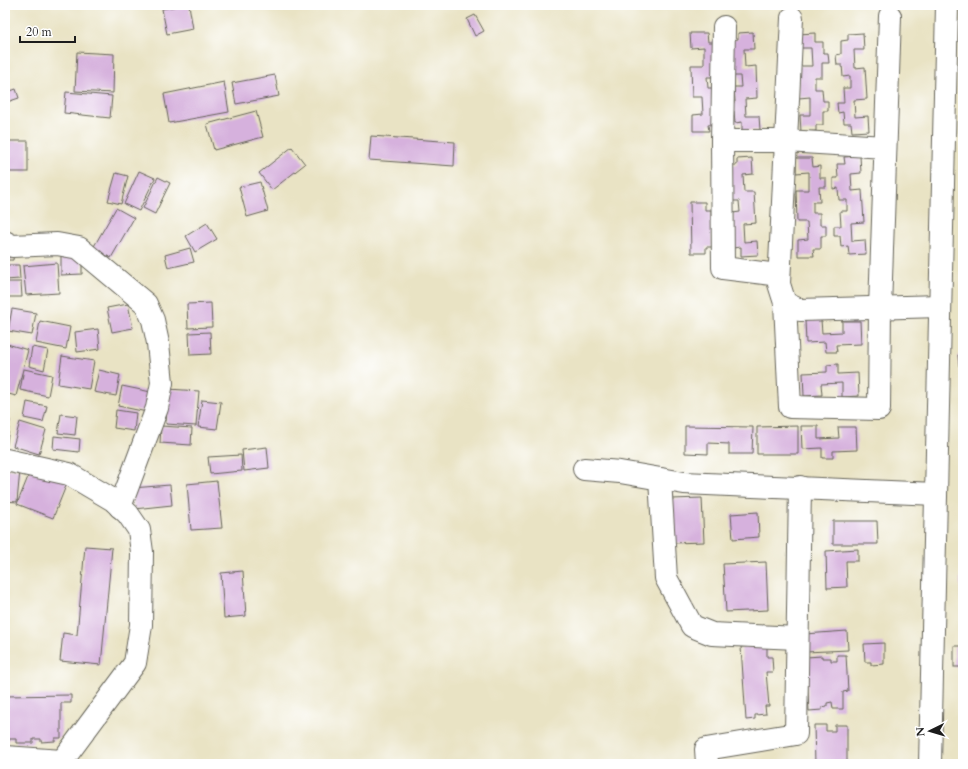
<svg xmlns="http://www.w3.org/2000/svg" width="968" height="769" font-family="Cardo,serif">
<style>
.building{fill:#d6b1dd}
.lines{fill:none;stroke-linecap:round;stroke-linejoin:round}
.minor-casing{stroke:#646257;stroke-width:24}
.major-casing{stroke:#646257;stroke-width:24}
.minor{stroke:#fff;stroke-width:22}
.major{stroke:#fff;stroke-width:22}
</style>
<rect width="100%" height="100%" fill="#fff"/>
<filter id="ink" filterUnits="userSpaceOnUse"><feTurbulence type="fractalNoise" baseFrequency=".025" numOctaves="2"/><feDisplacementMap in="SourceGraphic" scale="8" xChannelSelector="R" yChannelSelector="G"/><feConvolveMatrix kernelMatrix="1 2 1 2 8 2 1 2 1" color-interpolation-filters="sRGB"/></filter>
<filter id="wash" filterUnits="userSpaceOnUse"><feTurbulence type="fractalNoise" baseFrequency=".012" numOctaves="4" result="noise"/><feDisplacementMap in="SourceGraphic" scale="16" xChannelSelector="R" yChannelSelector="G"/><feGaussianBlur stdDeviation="0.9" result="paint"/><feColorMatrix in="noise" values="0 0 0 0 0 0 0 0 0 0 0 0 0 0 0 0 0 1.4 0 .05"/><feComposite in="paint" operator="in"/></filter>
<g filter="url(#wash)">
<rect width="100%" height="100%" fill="#e9e3c4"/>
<g id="blocks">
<!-- building -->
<g class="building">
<path d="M183,5H189L193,29L167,34L162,9Z"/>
<path d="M475,15L484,31L475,36L467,19Z"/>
<path d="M753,32L754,49H744L745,67L756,66L757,98L745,99L746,116H759L760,130L742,131V122L735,123L734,111L728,112V102H735L734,87H741L740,76H733L731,40L738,39V33Z"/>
<path d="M690,33H707L708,42H715V77H707L708,88H715L716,124L708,125L709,131H693V115L703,114L702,97H692L691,65H704V47L691,48Z"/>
<path d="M815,33V42H823V53H828L829,63H822V77H815V89H822L823,101H828V111H823V125H816V131L801,132L800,115H810V97L799,98V66H812L811,48H798V34Z"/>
<path d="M863,33L864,50H854L855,68L865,67L867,99L854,100L855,117L868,116L869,131L852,132L851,123H844L843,112L838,113L837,103H844L843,88H850V76L843,77L842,65H837L836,55L841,54V41L848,40V34Z"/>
<path d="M77,52L114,54L113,93L75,91Z"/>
<path d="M275,75L279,96L236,104L232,83Z"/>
<path d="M224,82L229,112L169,123L164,94Z"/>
<path d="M16,89L19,98L7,102L5,93Z"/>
<path d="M66,92L112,96L110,118L64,113Z"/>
<path d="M256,111L263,137L214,150L207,124Z"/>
<path d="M371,136L455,142L454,166L369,160Z"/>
<rect x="5" y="141" width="23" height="31"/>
<path d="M292,147L305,164L272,190L259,173Z"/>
<path d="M860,156L861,173L851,174L852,191L862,190L864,222L851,223L852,241L865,240L866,254L849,255L848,246L841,247L840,236H834V226H841L840,211H847V200H839L838,188L833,189V178H838L837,164H845L844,157Z"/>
<path d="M752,158L753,174L743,175L744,192H754L756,223L743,224L744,242L757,241L758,255L741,256V247L733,248V213L740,212L739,201H732L730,165H737V159Z"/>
<path d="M795,158H812L813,167L820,166V178H826V187H819L820,202H813V213H820V225H826V236H821V249H813L814,256H798V240L808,239L807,222H797L796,190H809V172L796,173Z"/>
<path d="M139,171L155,178L139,211L124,204Z"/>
<path d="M116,173L128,176L121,204L108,201Z"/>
<path d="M158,177L170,183L155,214L143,208Z"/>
<path d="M260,182L268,211L247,217L239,187Z"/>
<path d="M690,202H705V210H711V220H717L718,233H712V247H706V253H691Z"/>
<path d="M116,208L134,218L111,258L93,248Z"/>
<path d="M207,223L217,239L195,252L186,236Z"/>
<path d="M190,248L194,262L168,268L165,255Z"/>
<path d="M5,251L14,252L13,260H5Z"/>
<path d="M61,255H82V274L61,275Z"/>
<path d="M57,263L59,293L26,295L23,266Z"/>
<path d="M5,265H19L20,279L5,280Z"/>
<path d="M5,282H21L22,297H6Z"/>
<path d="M211,303L212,327L188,328L187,304Z"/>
<path d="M128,304L133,328L112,332L107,308Z"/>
<path d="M12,309L36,313L32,335L8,331Z"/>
<path d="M805,320H821L822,333L842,332V321H860L861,344L836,345L837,352H826L825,342L806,343Z"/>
<path d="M40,321L70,327L66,349L36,343Z"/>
<path d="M98,329L100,349L77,352L75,332Z"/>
<path d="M210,332L211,354L190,355L189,333Z"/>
<path d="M7,344L28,350L16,396L5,393V352Z"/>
<path d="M32,347L48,350L44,370L29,366Z"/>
<path d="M958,355H963V366H959Z"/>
<path d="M62,356L94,361L89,389L58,384Z"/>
<path d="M838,364V374L858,373L859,396L842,397V383L821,384L822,395L804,396L803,373L827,372V365Z"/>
<path d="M24,369L52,375L48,396L20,390Z"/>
<path d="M99,370L120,375L116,396L94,392Z"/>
<path d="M122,386L151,392L147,412L118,406Z"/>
<path d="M168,389L199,391L196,426L166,424Z"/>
<path d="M202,400L221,402L217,429L198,427Z"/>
<path d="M27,402L47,406L43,422L24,418Z"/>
<path d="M116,410L136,413L134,431L114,428Z"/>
<path d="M61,414L77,416L75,435L58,433Z"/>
<path d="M5,420H10L6,449H5Z"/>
<path d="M20,422L46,430L39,454L13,446Z"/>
<path d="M161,426L192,428L191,445L160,443Z"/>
<path d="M685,426L753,427L752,454H729V444L708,443V454L685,453Z"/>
<path d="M798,426V454H757V427Z"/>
<path d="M801,426H818V439L839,438L838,427H856L857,450L833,451V458H822V448L802,449Z"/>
<path d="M54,436L80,439L79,452L53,449Z"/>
<path d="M267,447L269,468L244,471L242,450Z"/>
<path d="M241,455L242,471L210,474L208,457Z"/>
<path d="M32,467L68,481L53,518L17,504Z"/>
<path d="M5,469L20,470L17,502L5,501Z"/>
<path d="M217,481L222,528L191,530L187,484Z"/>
<path d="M170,485L172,505L134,509L132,488Z"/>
<path d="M702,498L704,542L673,543L671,499Z"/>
<path d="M758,512L759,537L733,539L731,514Z"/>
<path d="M833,521H877L878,544H833Z"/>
<path d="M85,546L112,548L101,665L60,661L63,633L77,635Z"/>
<path d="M858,549V561H846L847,587L827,588L826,551Z"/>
<path d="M766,562L768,610L726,612L723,564Z"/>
<path d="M243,571L246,616L224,618L221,573Z"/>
<path d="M960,578H963V601H961Z"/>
<path d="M847,631L848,650L806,652L805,634Z"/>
<path d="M884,643V664L871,665V662H865L864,644Z"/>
<path d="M767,645V657H772L773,672H766L769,706H765L766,714L755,715V719L746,720L741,647Z"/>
<rect x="954" y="646" width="9" height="21"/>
<path d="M837,655H846L848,691L843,692V709H833L832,702L827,703V706L822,707V710L809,711L806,657L822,656V658H831V661H837Z"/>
<path d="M71,695V703H61V738H55V741L41,742V739H33V743H16V739H9V741L5,742V696Z"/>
<path d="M814,725H826V731H835V725H847V764H815Z"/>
</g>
</g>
</g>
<g filter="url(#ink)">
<use href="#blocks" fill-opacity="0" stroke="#646257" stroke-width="1"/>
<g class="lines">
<defs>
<g id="minor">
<path d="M792,18L779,284L785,303L800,310L940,306"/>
<path d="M724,27L722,141L723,268L779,275"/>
<path d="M722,141H786L885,147"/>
<path d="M5,242L12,246L57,244L79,248L146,304L153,320L158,343L162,383L157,408L120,507"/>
<path d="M785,303L790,407L879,409L880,308L890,16"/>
<path d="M6,460L69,474L113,500L128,514L139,530L142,552L141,625L135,663L60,764"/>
<path d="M584,469L620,472L684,483L936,494"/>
<path d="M660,479L666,578L692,626L712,634L797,638"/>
<path d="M5,757L62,761"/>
<path d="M707,764L706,749L796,734L800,487"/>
</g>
<path id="major" d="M930,764L947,5"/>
</defs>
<!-- minor casing -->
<use href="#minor" class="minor-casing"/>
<!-- major casing -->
<use href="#major" class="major-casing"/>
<!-- minor -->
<use href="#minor" class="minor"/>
<!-- major -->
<use href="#major" class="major"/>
</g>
</g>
<!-- margin -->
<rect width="968" height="769" fill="none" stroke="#fff" stroke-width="20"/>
<!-- north arrow -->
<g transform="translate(930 731) rotate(265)" stroke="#ffffff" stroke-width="3" paint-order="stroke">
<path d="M0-3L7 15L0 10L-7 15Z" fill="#1c1c1c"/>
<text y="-6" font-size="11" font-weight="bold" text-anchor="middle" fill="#1c1c1c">N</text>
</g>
<!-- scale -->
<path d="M20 36v6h55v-6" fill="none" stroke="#1c1c1c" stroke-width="2"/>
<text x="26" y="36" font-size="12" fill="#1c1c1c" stroke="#ffffff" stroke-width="3" paint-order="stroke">20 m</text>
</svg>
